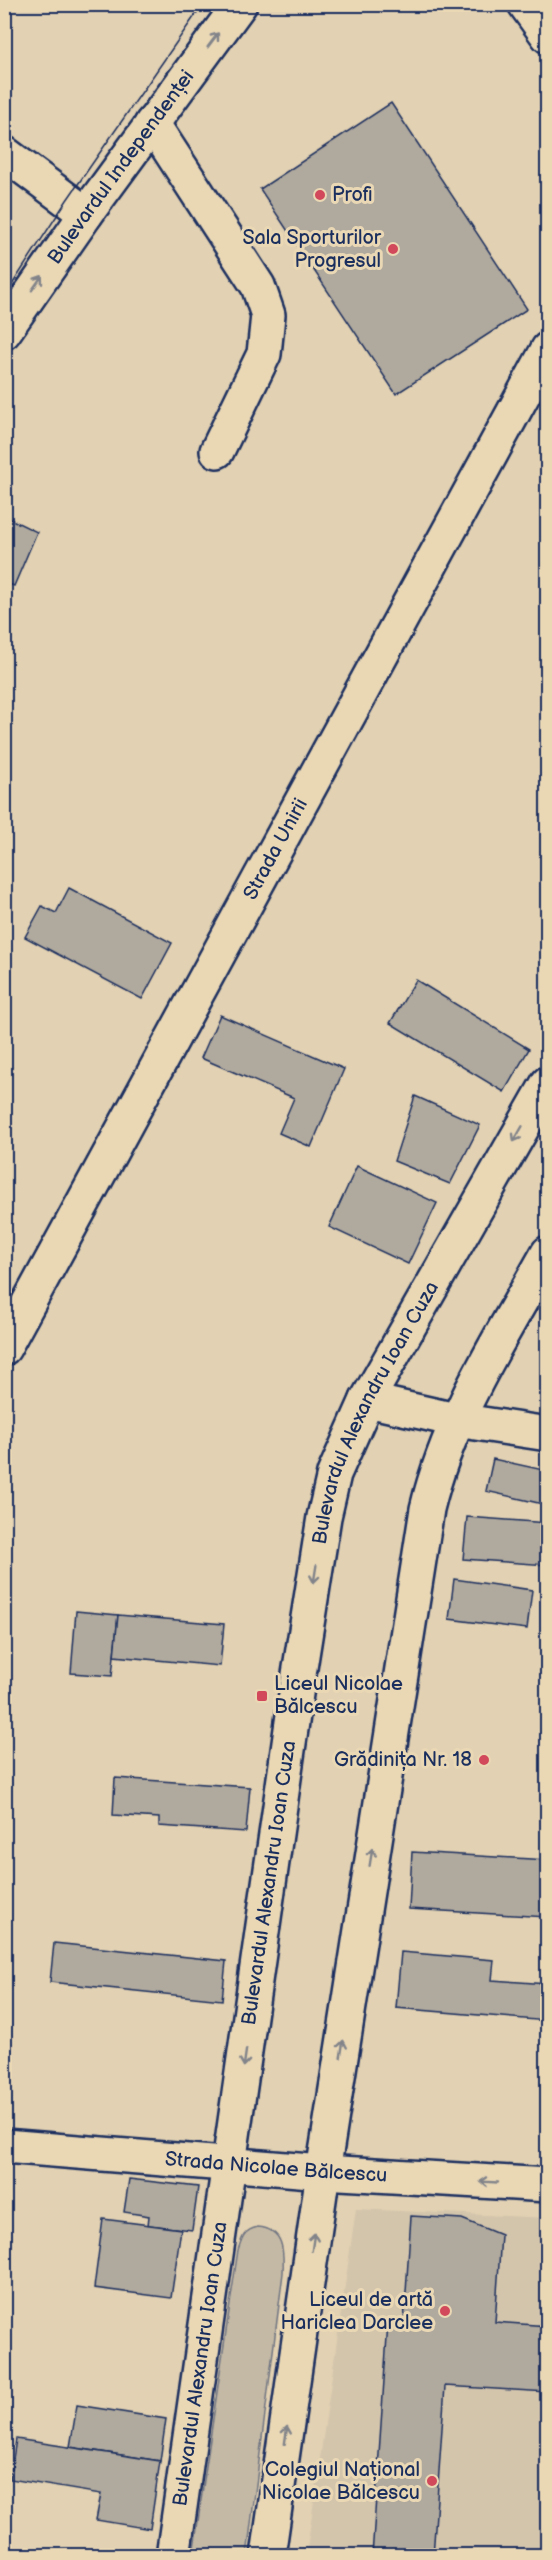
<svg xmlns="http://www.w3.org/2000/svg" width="552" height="2560" font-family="'Balsamiq Sans',sans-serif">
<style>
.built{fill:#d3c5ac}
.green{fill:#c4b9a5;stroke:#707482;stroke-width:1.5}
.building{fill:#b0a99d;stroke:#1b2f5e;stroke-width:1.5}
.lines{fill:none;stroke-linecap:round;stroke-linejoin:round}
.minor-casing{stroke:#1b2f5e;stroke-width:38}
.major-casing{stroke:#1b2f5e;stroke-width:38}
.minor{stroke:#ead8b5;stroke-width:33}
.major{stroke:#ead8b5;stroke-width:33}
.tram{stroke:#1b2f5e;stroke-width:1.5}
.oneway{stroke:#82848a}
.poi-dot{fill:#d1495b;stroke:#ead8b5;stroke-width:2}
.labels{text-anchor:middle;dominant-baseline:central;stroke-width:6;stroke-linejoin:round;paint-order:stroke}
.street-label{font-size:20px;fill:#1b2f5e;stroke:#ead8b5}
.poi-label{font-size:20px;fill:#1b2f5e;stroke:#ead8b5;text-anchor:end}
</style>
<rect width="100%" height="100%" fill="#e2d1b2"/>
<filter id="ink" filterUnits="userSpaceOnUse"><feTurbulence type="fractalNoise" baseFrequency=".0167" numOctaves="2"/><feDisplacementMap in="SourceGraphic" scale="12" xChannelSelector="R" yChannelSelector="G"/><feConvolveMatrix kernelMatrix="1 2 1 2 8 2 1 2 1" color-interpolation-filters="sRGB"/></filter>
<g filter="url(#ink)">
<!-- built -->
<path class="built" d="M356,2209L547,2218V2555L306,2556Z"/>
<!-- green -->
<path class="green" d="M258,2227C284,2229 284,2251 283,2273L247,2555H193L238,2250C242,2237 244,2230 258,2227Z"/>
<!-- building -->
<g class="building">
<path d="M391,103L527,309L396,394L260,189Z"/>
<path d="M4,516L37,532L14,586L4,582Z"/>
<path d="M69,888L172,943L142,999L25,937L42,906L56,913Z"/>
<path d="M416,980L529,1049L504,1092L390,1023Z"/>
<path d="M220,1015L344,1069L311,1147L279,1133L294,1098L201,1058Z"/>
<path d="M415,1096L480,1125L450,1184L394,1161Z"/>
<path d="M357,1166L437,1203L408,1264L329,1227Z"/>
<path d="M493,1459L548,1471L543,1504L486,1491Z"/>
<path d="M467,1517L548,1523V1565L463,1559Z"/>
<path d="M454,1579L532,1590L527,1629L449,1619Z"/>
<path d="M76,1611L118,1615L112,1676L71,1673Z"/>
<path d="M118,1615L224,1624L220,1666L114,1656Z"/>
<path d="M115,1778L250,1787L246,1832L159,1826V1818L113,1815Z"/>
<path d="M412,1852L548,1860V1917L409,1909Z"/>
<path d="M54,1943L226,1961L222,2000L50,1982Z"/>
<path d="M401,1952L494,1960L492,1980L548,1984V2021L396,2008Z"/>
<path d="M129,2179L198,2187L192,2230L148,2225L149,2216L124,2212Z"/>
<path d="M411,2216L462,2219L501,2235L495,2322L548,2326V2392L445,2386L433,2556H372L388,2322L404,2323Z"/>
<path d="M103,2219L181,2229L171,2298L94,2288Z"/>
<path d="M77,2405L166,2419L160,2461L70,2447Z"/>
<path d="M16,2439L160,2461L150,2529L96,2520L101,2494L10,2479Z"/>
</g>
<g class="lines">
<defs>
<g id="minor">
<path d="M152,123L258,286L268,315L264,354L217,451"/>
<path id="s1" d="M4,1348L548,349"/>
<path d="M367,1400L456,1420L548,1434"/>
<path id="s2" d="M4,2146L323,2172L548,2185"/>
</g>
<g id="major">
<path d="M525,4L548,36"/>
<path d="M4,153L86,214"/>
<path id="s3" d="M4,332L86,214L240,4"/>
<path id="s4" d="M173,2556L297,1687L324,1517L334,1474L367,1400L548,1083"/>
<path d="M268,2556L323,2172L427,1509C449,1416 502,1336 548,1253"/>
</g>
</defs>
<!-- minor casing -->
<use href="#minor" class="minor-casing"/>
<!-- major casing -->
<use href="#major" class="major-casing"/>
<!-- minor -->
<use href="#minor" class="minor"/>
<!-- major -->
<use href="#major" class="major"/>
<!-- tram -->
<path class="tram" d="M4,297L67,200L203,4"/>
</g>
<!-- one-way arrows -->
<defs><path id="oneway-shaft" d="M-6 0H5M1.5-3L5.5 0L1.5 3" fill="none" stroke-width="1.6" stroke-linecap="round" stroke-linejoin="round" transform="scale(1.5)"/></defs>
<g class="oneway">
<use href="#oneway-shaft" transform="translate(213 40) rotate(-53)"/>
<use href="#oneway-shaft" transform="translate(37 283) rotate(-55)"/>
<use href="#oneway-shaft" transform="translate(518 1134) rotate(120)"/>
<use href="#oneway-shaft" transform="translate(315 1574) rotate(99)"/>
<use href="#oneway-shaft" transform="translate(371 1857) rotate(-81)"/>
<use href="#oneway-shaft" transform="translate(342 2049) rotate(-81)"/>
<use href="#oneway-shaft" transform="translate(245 2058) rotate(98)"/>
<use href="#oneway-shaft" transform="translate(489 2182) rotate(-177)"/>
<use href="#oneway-shaft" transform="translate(313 2242) rotate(-82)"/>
<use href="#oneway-shaft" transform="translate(286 2435) rotate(-82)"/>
</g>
</g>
<!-- markers -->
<g class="poi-dot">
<circle cx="320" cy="195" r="6"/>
<circle cx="393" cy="249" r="6"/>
<rect x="256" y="1690" width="12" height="12" rx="3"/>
<circle cx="484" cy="1760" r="6"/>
<circle cx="445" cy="2311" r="6"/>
<circle cx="432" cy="2481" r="6"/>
</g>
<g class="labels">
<!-- street labels -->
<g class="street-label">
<text stroke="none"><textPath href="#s3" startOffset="202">Bulevardul Independenței</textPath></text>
<text stroke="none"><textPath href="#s1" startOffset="568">Strada Unirii</textPath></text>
<text stroke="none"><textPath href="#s4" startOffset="1166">Bulevardul Alexandru Ioan Cuza</textPath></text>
<text stroke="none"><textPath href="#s4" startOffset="680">Bulevardul Alexandru Ioan Cuza</textPath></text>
<text stroke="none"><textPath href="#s2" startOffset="273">Strada Nicolae Bălcescu</textPath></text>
<text stroke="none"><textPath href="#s4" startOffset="194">Bulevardul Alexandru Ioan Cuza</textPath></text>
</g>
<!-- poi labels -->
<g class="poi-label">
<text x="332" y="195" text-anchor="start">Profi</text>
<text x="381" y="238">Sala Sporturilor<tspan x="381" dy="23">Progresul</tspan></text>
<text x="274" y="1684" text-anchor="start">Liceul Nicolae<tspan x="274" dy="23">Bălcescu</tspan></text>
<text x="472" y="1760">Grădinița Nr. 18</text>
<text x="433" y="2300">Liceul de artă<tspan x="433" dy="23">Hariclea Darclee</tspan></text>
<text x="420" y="2470">Colegiul Național<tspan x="420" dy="23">Nicolae Bălcescu</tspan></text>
</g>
</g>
<!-- margin -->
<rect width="552" height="2560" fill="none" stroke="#ead8b5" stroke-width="24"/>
<rect x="12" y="12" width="528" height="2536" fill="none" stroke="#1b2f5e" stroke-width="2" filter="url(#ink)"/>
</svg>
